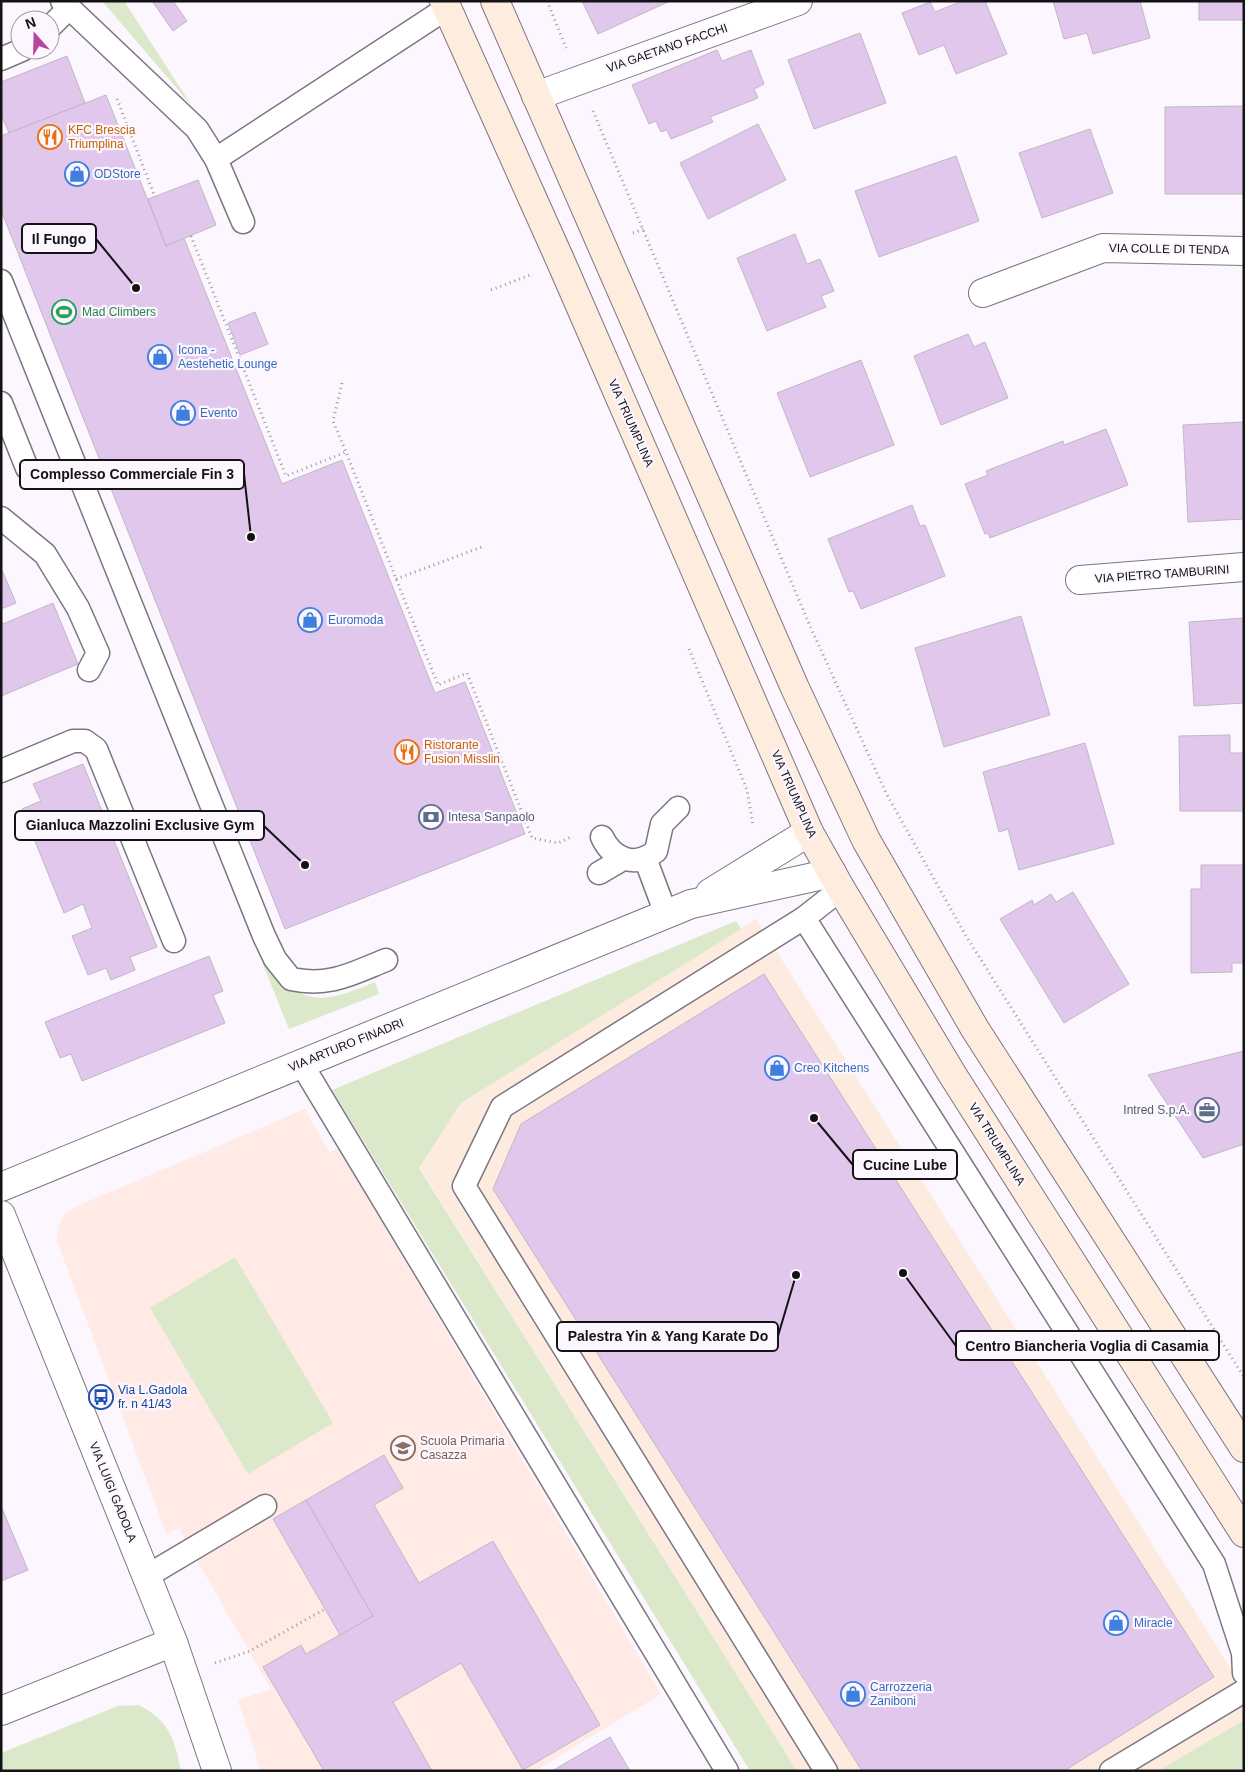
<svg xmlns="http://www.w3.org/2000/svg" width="1245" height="1772" font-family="Helvetica,sans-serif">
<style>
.commercial{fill:#fdebe0}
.education{fill:#ffeae5}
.green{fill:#dbe9ca}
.building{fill:#e1c7ec;stroke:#bfb8c2}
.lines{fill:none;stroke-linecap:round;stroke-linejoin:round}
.service-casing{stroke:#7d7680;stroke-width:25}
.minor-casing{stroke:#7d7680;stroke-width:30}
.secondary-casing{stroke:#7d7680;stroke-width:30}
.path{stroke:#9e9aa0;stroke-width:3;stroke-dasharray:1 4;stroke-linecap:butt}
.service{stroke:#fff;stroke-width:22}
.minor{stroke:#fff;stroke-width:28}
.secondary{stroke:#feecde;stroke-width:28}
.labels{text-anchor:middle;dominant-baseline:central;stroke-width:4.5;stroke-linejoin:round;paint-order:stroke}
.street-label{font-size:12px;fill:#141215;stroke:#fcf7fe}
.food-label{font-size:12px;fill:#c56008;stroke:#fcf7fe;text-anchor:start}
.shop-label{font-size:12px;fill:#366cbe;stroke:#fcf7fe;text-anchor:start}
.leisure-label{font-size:12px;fill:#27864d;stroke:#fcf7fe;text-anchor:start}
.service-label{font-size:12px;fill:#4e5e75;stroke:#fcf7fe;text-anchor:start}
.transit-label{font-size:12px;fill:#164399;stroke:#fcf7fe;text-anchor:start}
.education-label{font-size:12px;fill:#785e54;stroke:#fcf7fe;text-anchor:start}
.leader{fill:none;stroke:#141215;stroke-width:2}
.callout-dot{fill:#141215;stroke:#fcf7fe;stroke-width:2}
.callout{fill:#fcf7fe;stroke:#141215;stroke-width:2}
.callout-label{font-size:14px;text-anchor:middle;font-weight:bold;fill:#141215}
</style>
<rect width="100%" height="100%" fill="#fcf7fe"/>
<!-- commercial -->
<path class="commercial" d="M756,919L1244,1689V1720L1158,1771H797L419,1167L461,1103Z"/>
<!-- education -->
<path class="education" d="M305,1109L330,1153L338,1148L661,1694L535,1771H261L238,1700L271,1689L179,1529L166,1533L57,1241L58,1227L64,1215L75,1207Z"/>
<!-- green -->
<g class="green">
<path d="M102,1H124L192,106Z"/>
<path d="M736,921L741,929L461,1103L419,1168L797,1771H750L332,1090Z"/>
<path d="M262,962C303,1006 321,1005 375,982L379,994L289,1029Z"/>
<path d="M235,1257L333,1423L248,1474L150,1308Z"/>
<path d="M139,1705C170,1722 174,1738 181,1771H1V1753L118,1706Z"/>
<path d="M1244,1720V1771H1158Z"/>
</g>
<!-- building -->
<g class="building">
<path d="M152,1H173L187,21L173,31Z"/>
<path d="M582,1H670L598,34Z"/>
<path d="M985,1L1007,54L956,74L944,45L919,55L902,13L930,2L935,12L962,1Z"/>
<path d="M1053,1H1140L1150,38L1093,54L1087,33L1064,39Z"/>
<rect x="1199" y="1" width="45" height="19"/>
<path d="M860,33L886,103L814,129L788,60Z"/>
<path d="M717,50L722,61L751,50L764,84L754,89L758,98L710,117L713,122L671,139L667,130L661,132L656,121L649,124L632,85Z"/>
<path d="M67,56L85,103L9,133L1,114V82Z"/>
<path d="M106,95L166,246L184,238L282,484L342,460L435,693L465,682L525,834L285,929L1,210V136Z"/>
<path d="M1244,106V194H1165V107Z"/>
<path d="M758,124L786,180L708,219L680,163Z"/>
<path d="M1090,129L1113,193L1042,218L1019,153Z"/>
<path d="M956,156L979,221L879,257L855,191Z"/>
<path d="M198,180L216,225L166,246L148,199Z"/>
<path d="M795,234L807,264L820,259L834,291L821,296L826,307L767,331L737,258Z"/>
<path d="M255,312L268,344L240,355L228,323Z"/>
<path d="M968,334L974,347L985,342L1008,398L941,425L914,356Z"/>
<path d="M861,360L894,445L810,477L777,393Z"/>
<path d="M1244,422V519L1188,522L1183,425Z"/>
<path d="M1106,429L1128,485L990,538L988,533L985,534L965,484L988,475L986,471L1063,441L1064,445Z"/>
<path d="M912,505L920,526L925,525L945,576L861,609L853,591L849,592L828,539Z"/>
<path d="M1,568L16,603L1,609Z"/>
<path d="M53,603L78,664L1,696V620L3,624Z"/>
<path d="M1021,616L1050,715L944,747L915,648Z"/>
<path d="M1244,618V703L1194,706L1189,622Z"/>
<path d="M1230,735V753H1244V811H1180L1179,736Z"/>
<path d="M1085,743L1114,844L1019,870L1008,829L999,832L983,772Z"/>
<path d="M83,764L157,947L130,957L135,970L111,980L106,968L88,975L72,936L92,928L83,904L64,913L22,809L41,801L33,784Z"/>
<path d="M1201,865H1244V963H1232V972L1191,973V889H1201Z"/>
<path d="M1073,892L1129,984L1064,1023L1000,919L1032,900L1034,905L1051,894L1056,902Z"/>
<path d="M209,956L223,991L213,995L225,1023L82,1081L71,1054L60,1058L45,1022Z"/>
<path d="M764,974L1214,1677L1064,1771H862L493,1189L521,1124Z"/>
<path d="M1244,1051V1144L1203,1158L1148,1075Z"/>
<path d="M384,1455L403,1488L374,1505L419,1583L493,1541L600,1725L523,1770L461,1663L393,1702L432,1771H324L263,1667L301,1645L306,1654L373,1616L306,1500Z"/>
<path d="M306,1500L373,1616L340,1635L273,1519Z"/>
<path d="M1,1506L28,1570L1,1581Z"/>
<path d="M610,1737L630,1771H552Z"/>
</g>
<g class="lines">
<defs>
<g id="service">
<path d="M62,1L197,129L216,159L243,222"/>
<path d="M50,27L68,9"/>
<path d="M1,59L22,50"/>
<path d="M216,159L447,8"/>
<path d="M1,281L264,936L275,959L291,979C329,987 351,974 386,960"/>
<path d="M1,403L27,468"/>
<path d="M1,518L45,554L78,608L98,653L89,670"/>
<path d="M1,771L73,741H85L96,749L174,941"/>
<path d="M602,837C613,860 636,868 656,851L662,824L678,808"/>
<path d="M645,858L666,914"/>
<path d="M599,873L623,859"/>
<path d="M804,918L1214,1564L1243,1653L1244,1673"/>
<path d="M301,1063L727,1771"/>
<path d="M147,1576L265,1506"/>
<path d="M826,1771L464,1186L502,1107L804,918L841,889"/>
<path d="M1111,1771L1244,1691"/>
</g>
<g id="minor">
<path d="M536,96L798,1"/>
<path d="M983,293L1103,248L1244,251"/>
<path d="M1080,580L1244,567"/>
<path d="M710,893L809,832"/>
<path d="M1,1187L691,904L832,873"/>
<path d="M1,1215L173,1642L217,1771"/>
<path d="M1,1711L173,1642"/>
</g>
<g id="secondary">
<path d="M444,1L561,262L809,832L841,889L952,1074L1244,1533"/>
<path d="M495,1L795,688L866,840L975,1029L1244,1448"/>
</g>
</defs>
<!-- service casing -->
<use href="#service" class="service-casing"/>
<!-- minor casing -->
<use href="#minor" class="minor-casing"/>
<!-- secondary casing -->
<use href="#secondary" class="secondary-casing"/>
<!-- path -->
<g class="path">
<path d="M547,1L566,48"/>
<path d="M117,99L155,197"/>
<path d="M593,111L810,626L886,793L966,936L1244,1377"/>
<path d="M633,233L644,229"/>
<path d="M191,236L286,476L346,452L438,685L467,673L532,838L558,843L571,837"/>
<path d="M491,290L530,275"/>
<path d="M342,383L333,421L346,452"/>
<path d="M396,579L482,547"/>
<path d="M689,649L747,790L753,825"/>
<path d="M215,1663L250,1651L325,1609"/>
</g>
<!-- service -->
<use href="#service" class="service"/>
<!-- minor -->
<use href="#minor" class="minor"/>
<!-- secondary -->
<use href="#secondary" class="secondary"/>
</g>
<!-- icons -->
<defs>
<symbol id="restaurant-ring" viewBox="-11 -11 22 22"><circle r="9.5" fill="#fcf7fe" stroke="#e8710a" stroke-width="1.5"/><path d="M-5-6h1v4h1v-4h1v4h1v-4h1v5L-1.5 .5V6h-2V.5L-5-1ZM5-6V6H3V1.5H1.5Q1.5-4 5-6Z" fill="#e8710a"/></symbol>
<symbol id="shop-ring" viewBox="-11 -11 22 22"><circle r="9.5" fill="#fcf7fe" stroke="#3f7fe0" stroke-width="1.5"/><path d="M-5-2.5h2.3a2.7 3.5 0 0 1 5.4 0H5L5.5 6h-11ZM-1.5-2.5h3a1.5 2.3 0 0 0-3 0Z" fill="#3f7fe0"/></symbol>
<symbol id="stadium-ring" viewBox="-11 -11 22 22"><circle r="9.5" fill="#fcf7fe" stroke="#2e9e5b" stroke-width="1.5"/><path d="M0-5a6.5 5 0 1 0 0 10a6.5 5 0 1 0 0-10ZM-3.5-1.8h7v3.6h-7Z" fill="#2e9e5b"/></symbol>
<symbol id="bank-ring" viewBox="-11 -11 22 22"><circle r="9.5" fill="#fcf7fe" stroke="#5c6f8a" stroke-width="1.5"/><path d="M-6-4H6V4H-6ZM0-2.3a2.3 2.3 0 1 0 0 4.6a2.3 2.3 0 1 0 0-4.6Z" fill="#5c6f8a"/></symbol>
<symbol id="office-ring" viewBox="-11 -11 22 22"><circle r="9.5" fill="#fcf7fe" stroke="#5c6f8a" stroke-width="1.5"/><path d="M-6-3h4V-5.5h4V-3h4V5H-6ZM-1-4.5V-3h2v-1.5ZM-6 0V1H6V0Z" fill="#5c6f8a"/></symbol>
<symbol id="bus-ring" viewBox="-11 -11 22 22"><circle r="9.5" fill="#fcf7fe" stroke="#1a4fb4" stroke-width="1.5"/><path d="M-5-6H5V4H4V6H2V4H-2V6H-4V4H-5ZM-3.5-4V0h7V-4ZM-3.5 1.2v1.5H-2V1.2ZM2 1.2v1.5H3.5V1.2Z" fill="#1a4fb4"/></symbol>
<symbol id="school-ring" viewBox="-11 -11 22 22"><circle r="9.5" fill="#fcf7fe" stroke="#8d6e63" stroke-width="1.5"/><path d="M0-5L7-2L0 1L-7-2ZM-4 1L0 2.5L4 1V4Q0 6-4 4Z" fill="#8d6e63"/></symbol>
</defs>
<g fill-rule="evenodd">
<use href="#restaurant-ring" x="36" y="123" width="28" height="28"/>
<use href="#shop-ring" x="63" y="160" width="28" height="28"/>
<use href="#stadium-ring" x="50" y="298" width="28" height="28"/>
<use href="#shop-ring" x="146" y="343" width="28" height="28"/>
<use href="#shop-ring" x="169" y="399" width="28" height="28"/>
<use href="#shop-ring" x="296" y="606" width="28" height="28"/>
<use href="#restaurant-ring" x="393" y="738" width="28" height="28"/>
<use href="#bank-ring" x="417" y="803" width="28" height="28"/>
<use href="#shop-ring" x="763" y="1054" width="28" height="28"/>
<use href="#office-ring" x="1193" y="1096" width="28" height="28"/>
<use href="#bus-ring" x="87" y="1383" width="28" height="28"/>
<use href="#school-ring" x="389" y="1434" width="28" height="28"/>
<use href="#shop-ring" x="1102" y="1609" width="28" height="28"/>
<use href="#shop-ring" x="839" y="1680" width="28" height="28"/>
</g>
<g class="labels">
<!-- street labels -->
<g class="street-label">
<text transform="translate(667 48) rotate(-19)">VIA GAETANO FACCHI</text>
<text transform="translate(1169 249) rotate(1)">VIA COLLE DI TENDA</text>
<text transform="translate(631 423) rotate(66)">VIA TRIUMPLINA</text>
<text transform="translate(1162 574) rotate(-4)">VIA PIETRO TAMBURINI</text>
<text transform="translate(794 794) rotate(66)">VIA TRIUMPLINA</text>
<text transform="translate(346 1045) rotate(-22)">VIA ARTURO FINADRI</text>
<text transform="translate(997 1144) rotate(58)">VIA TRIUMPLINA</text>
<text transform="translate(113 1492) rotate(68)">VIA LUIGI GADOLA</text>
</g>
<!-- food labels -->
<g class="food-label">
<text x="68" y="130">KFC Brescia<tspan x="68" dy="14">Triumplina</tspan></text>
<text x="424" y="745">Ristorante<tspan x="424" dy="14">Fusion Misslin</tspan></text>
</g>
<!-- shop labels -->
<g class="shop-label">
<text x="94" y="174">ODStore</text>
<text x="178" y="350">Icona -<tspan x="178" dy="14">Aestehetic Lounge</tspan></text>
<text x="200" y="413">Evento</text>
<text x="328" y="620">Euromoda</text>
<text x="794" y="1068">Creo Kitchens</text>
<text x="1134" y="1623">Miracle</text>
<text x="870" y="1687">Carrozzeria<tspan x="870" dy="14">Zaniboni</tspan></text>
</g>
<!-- leisure labels -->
<g class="leisure-label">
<text x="82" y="312">Mad Climbers</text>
</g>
<!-- service labels -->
<g class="service-label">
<text x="448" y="817">Intesa Sanpaolo</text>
<text x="1190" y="1110" text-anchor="end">Intred S.p.A.</text>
</g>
<!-- transit labels -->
<g class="transit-label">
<text x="118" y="1390">Via L.Gadola<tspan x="118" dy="14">fr. n 41/43</tspan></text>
</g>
<!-- education labels -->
<g class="education-label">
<text x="420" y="1441">Scuola Primaria<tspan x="420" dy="14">Casazza</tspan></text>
</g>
</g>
<!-- callouts -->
<path class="leader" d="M136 288L96 239M251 537L244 474M305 865L264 826M814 1118L853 1165M796 1275L778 1336M903 1273L956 1346"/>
<g class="callout-dot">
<circle cx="136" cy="288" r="5"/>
<circle cx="251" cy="537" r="5"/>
<circle cx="305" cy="865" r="5"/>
<circle cx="814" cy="1118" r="5"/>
<circle cx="796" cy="1275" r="5"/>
<circle cx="903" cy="1273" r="5"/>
</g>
<g class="callout">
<rect x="22" y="224" width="74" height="29" rx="5"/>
<rect x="20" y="460" width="224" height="29" rx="5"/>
<rect x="15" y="811" width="249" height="29" rx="5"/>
<rect x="853" y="1150" width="104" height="29" rx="5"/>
<rect x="557" y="1322" width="221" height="29" rx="5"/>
<rect x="956" y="1331" width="263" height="29" rx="5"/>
</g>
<g class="callout-label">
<text x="59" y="244">Il Fungo</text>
<text x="132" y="479">Complesso Commerciale Fin 3</text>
<text x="140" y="830">Gianluca Mazzolini Exclusive Gym</text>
<text x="905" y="1170">Cucine Lube</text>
<text x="668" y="1341">Palestra Yin &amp; Yang Karate Do</text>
<text x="1087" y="1351">Centro Biancheria Voglia di Casamia</text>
</g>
<!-- border -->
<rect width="1245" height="1772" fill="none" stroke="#141215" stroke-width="5"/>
<!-- north arrow -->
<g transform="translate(35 35) rotate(340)"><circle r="24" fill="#fcf7fe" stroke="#9f9ba1"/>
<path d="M0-4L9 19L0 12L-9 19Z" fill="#b7449e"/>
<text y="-8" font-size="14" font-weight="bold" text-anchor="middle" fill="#141215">N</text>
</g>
</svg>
